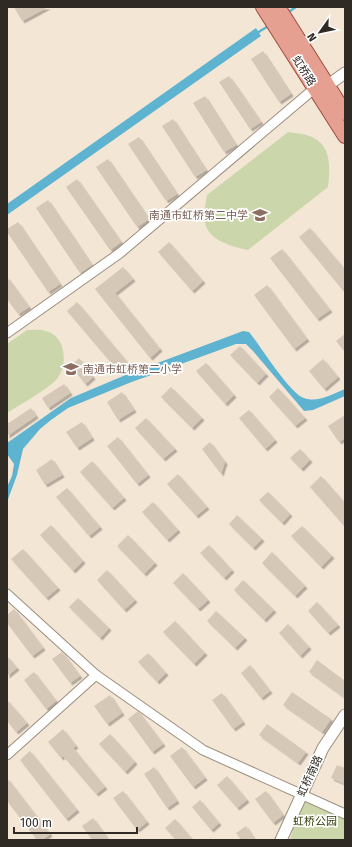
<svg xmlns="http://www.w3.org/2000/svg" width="352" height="847" font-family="'Fira Sans','Noto Sans SC',sans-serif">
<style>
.green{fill:#cbd7ab}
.water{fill:#5eb4d0}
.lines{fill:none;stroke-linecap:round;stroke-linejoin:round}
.stream{stroke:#5eb4d0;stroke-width:2.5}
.building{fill:#d6c8b7;filter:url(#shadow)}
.minor-casing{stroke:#9b8e7e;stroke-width:11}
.tertiary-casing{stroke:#9b8e7e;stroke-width:13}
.primary-casing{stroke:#9c4e3d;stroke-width:16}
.minor{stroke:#fff;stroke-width:9}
.tertiary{stroke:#fff;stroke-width:11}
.primary{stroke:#e6a092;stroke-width:14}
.labels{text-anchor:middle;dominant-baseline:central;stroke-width:3.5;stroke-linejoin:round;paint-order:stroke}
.street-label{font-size:11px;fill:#2f2a24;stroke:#fff}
.education-label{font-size:11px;fill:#785e54;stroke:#fff;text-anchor:end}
.park-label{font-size:11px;fill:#363f0b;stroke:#fff}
</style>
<defs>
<filter id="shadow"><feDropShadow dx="2.5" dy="2.5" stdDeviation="0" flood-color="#0004"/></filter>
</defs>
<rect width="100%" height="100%" fill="#f4e6d5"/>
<!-- green -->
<g class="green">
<path d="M288,132C295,133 305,134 312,137C332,146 330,168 328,187L248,250C230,246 205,240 204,217C204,210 206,202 207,195Z"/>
<path d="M27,330C33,330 40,329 46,331C66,336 69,366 56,380C45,391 21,404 7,413V344Z"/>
<path d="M302,797L345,811V840H290Z"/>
</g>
<!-- water -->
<g class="water">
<path d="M256,28L261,36L7,215V204Z"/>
<path d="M243,331L249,332C260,345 290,394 304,398C317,403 333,394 345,389V396L313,410L304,411L253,351L246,344H236L129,383L68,408L51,420L40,429L23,449L17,475L7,502V487L12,476L14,464L7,454V443L71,398L128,374Z"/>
</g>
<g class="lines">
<!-- stream -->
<g class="stream">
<path d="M287,13L296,7"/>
<path d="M257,33L270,25"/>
</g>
</g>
<!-- building -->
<g class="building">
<path d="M14,7H48L22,21Z"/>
<path d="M263,51L291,94L279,102L251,59Z"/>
<path d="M229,76L261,122L250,129L219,82Z"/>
<path d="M205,96L236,145L224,152L193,103Z"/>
<path d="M173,119L206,170L195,177L162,126Z"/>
<path d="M139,137L177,194L166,201L128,144Z"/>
<path d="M108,159L149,219L137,227L96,167Z"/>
<path d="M77,179L121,242L110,250L66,187Z"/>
<path d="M48,200L92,265L80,273L36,208Z"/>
<path d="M18,222L60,284L48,292L7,232V229Z"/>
<path d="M310,228L345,270V293L299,237Z"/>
<path d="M169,242L203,281L192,291L158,252Z"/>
<path d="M282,249L330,310L317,319L270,258Z"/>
<path d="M123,267L133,279L115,293L160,349L150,358L95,289Z"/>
<path d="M7,277L29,307L18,314L7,299Z"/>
<path d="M267,285L307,339L294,349L254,295Z"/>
<path d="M77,302L128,363L118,371L67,311Z"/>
<path d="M345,334V352L336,341Z"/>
<path d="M240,346L266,374L257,383L230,355Z"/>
<path d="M79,358L93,377L85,384L71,366Z"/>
<path d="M323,359L338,377L324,389L309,371Z"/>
<path d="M206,363L234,395L225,404L196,371Z"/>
<path d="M64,384L70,393L48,408L42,398Z"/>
<path d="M171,387L202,418L192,428L161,397Z"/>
<path d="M278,388L305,418L295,426L269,397Z"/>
<path d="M122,392L134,410L118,420L107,402Z"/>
<path d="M31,408L36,416L7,436V424Z"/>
<path d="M249,410L275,440L265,449L239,418Z"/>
<path d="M345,415V438L339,442L328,426Z"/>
<path d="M146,418L175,449L163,459L135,428Z"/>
<path d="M82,422L92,438L77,448L66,432Z"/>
<path d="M118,437L148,475L137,484L107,446Z"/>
<path d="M210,442L225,462L221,474L202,449Z"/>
<path d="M300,449L310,460L301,469L290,458Z"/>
<path d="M52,459L62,475L45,485L36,470Z"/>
<path d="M92,461L124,498L112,508L80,472Z"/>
<path d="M178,474L207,507L196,516L167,484Z"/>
<path d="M321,476L345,503V527L310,487Z"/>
<path d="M67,488L100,527L89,536L56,497Z"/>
<path d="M268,492L290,514L282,523L259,500Z"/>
<path d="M153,502L178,530L167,540L142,512Z"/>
<path d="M237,515L262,539L253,548L229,524Z"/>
<path d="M51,525L83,561L73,571L40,535Z"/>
<path d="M302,526L332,556L321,567L291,536Z"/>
<path d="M128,535L155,563L144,574L117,546Z"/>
<path d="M209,545L232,570L224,578L200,553Z"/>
<path d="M23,549L58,588L46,598L11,559Z"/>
<path d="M272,552L305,586L295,596L262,563Z"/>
<path d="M107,570L135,600L124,610L97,580Z"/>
<path d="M183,573L208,600L198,609L173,583Z"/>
<path d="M243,580L274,610L264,620L234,590Z"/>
<path d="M78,598L109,628L100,638L69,607Z"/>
<path d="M317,602L338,625L328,633L308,611Z"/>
<path d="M14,609L43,648L32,656L7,623V615Z"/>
<path d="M216,611L245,638L235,648L207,621Z"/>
<path d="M175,621L205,653L194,664L163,632Z"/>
<path d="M288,624L309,647L300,656L279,633Z"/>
<path d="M62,652L80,676L70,683L52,659Z"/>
<path d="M148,653L166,673L157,682L138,662Z"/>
<path d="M7,656L17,668L7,676Z"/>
<path d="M317,660L345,681V698L309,672Z"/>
<path d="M250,665L270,691L261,698L241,673Z"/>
<path d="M34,672L56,701L46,709L24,680Z"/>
<path d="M292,692L331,719L322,732L283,705Z"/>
<path d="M222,693L243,722L233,729L212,700Z"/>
<path d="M110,695L122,713L107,724L94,706Z"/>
<path d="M7,700L27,723L16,732L7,721Z"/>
<path d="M138,711L163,744L152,752L128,719Z"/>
<path d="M267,724L306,752L298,763L259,735Z"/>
<path d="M63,729L76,746L73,748L105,787L96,794L63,756L61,758L48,742Z"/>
<path d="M110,734L135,762L125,772L99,744Z"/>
<path d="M182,747L205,778L193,787L170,756Z"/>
<path d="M30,751L77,810L66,819L20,760Z"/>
<path d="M337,765L345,768V784L331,778Z"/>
<path d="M154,767L177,801L167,808L144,774Z"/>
<path d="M227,776L247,800L237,808L217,785Z"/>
<path d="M7,778L50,834L42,840H37L7,801Z"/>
<path d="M123,791L147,822L137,830L113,798Z"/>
<path d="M266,791L283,815L273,823L255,799Z"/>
<path d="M200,800L219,823L211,830L192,807Z"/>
<path d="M93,818L109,840H92L82,826Z"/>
<path d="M175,819L193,840H176L165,828Z"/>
<path d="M246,826L255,840H241L236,833Z"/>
</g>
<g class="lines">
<defs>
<g id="minor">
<path d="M7,333L120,253L315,88"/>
<path d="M7,594L96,675L203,750L345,814"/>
<path d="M7,755L96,675"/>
</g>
<g id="tertiary">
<path d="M328,85L345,73"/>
<path d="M281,840L323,748L345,715"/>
</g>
<g id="primary">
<path d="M263,7L345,136"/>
<path d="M278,7L345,113"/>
</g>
</defs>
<!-- minor casing -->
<use href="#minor" class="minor-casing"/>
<!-- tertiary casing -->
<use href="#tertiary" class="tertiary-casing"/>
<!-- primary casing -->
<use href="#primary" class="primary-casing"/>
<!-- minor -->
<use href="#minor" class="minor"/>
<!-- tertiary -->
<use href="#tertiary" class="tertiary"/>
<!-- primary -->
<use href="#primary" class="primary"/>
</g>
<!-- icons -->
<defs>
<symbol id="school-bare" viewBox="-9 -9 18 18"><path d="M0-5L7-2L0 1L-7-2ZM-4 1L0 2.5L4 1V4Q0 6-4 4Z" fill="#8d6e63" stroke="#fff" stroke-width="2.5" paint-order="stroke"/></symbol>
</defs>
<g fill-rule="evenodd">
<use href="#school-bare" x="249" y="204" width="22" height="22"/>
<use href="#school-bare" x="60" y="358" width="22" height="22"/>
</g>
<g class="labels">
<!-- street labels -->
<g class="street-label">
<text transform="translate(304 71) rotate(57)">虹桥路</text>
<text transform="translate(310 776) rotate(-65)">虹桥南路</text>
</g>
<!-- education labels -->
<g class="education-label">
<text x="248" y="215">南通市虹桥第二中学</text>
<text x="83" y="369" text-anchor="start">南通市虹桥第二小学</text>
</g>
<!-- park labels -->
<g class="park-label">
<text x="315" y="821">虹桥公园</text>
</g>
</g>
<!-- border -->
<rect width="352" height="847" fill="none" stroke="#2f2a24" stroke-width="16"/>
<!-- north arrow -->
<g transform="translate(320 32) rotate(237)" stroke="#ffffff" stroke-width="3" paint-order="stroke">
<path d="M0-3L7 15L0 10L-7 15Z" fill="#2f2a24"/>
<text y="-6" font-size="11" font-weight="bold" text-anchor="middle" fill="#2f2a24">N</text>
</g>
<!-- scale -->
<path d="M14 827v6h123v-6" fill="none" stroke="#2f2a24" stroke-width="2"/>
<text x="20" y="827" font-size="12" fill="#2f2a24" stroke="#ffffff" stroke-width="3" paint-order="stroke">100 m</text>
</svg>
